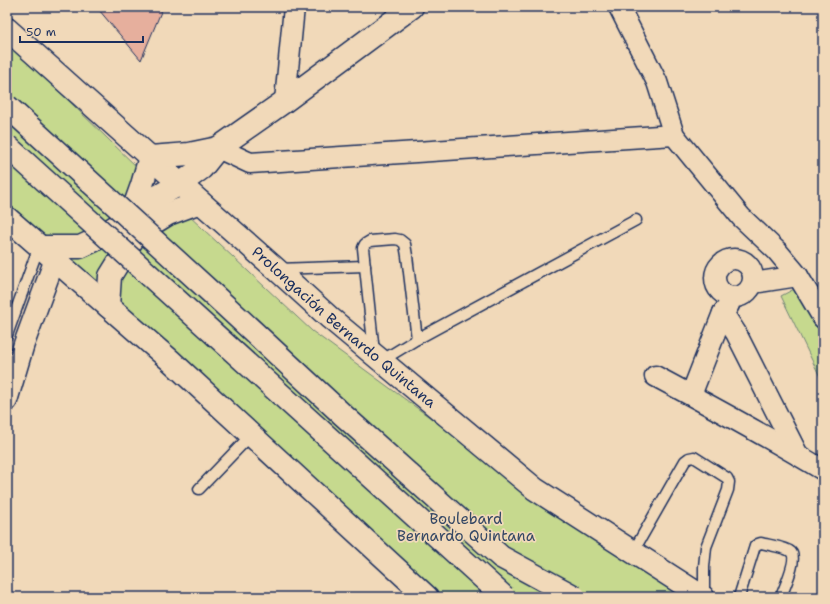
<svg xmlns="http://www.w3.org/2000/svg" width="830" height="604" font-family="'Shantell Sans',sans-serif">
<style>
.green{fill:#c6d98e;stroke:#708476}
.building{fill:#e6af9d;stroke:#1b2f5e}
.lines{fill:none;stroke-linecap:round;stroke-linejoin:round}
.lane-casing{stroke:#1b2f5e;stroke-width:13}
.street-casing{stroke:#1b2f5e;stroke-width:23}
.secondary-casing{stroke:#1b2f5e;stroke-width:25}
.lane{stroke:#f1d9b9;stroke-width:10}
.street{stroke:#f1d9b9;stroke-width:20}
.secondary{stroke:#f1d9b9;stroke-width:22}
.primary-bridge-casing{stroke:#1b2f5e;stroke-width:25;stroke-linecap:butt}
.primary-bridge{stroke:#f1d9b9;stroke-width:22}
.labels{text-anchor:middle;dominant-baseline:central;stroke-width:3.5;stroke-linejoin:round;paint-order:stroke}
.street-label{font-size:15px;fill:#1b2f5e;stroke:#f1d9b9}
.park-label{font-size:15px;fill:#354865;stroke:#f1d9b9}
</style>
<rect width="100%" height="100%" fill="#f1d9b9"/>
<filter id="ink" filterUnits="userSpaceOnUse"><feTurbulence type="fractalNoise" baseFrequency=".025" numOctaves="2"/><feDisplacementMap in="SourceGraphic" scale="8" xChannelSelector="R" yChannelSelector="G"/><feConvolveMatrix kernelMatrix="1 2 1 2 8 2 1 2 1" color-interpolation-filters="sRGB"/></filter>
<g filter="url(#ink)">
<!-- green -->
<g class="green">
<path d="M7,41L140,170L312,331L533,493L694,597H443L259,438L55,245L7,202Z"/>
<path d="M798,287L823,333V383L781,296Z"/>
</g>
<!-- building -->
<path class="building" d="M109,7H163L141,60L99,10Z"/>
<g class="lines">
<defs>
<g id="lane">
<path d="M278,269L365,266"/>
<path d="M7,335L39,246"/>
<path d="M417,339L636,220"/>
<path d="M374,352L363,248L365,244L370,241L395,239L400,240L405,244L407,256L417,339L381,361"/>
<path d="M199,489L251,435"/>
<path d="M633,552L685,461L689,458L694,457L727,478L729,482L728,490L706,547L704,567V597"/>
<path d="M739,597L755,546L758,544L761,543C768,545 786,547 791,552C798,559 784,588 781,597"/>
</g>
<g id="street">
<path d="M619,7L657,82L674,135L741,217L777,251L798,276L823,318"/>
<path d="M285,101L294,7"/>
<path d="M218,148L250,163L674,135"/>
<circle cx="734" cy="278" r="19"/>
<path d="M753,283L798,276"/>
<path d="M723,313L736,333L798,455"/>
<path d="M655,376C711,406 768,437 823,470"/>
<path d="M691,395L723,313L729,305"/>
<path d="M7,401L24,344L55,259"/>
</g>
<g id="secondary">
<path id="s1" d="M7,29L180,184L276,269L330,318L535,489L703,597"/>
<path d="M150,157L189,154L218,148"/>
<path d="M132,213L142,185L150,157"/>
<path d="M7,218L171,361L427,597"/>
<path d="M41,247H80L93,241L118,225L132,213L151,200L180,184L202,168L218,148L285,101L412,7"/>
<path d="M108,306L110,276L133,239L142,230L168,214L200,202"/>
</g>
</defs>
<!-- lane casing -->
<use href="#lane" class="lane-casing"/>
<!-- street casing -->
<use href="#street" class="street-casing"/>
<!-- secondary casing -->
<use href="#secondary" class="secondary-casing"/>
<!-- lane -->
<use href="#lane" class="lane"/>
<!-- street -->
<use href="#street" class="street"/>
<!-- secondary -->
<use href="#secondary" class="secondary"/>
<defs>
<g id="primary-bridge">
<path d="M7,106L216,297L343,415L501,557L575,597"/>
<path d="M7,146L504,597"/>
</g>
</defs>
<!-- primary-bridge casing -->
<use href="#primary-bridge" class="primary-bridge-casing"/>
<!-- primary-bridge -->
<use href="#primary-bridge" class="primary-bridge"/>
</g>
</g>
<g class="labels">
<!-- street labels -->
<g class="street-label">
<text stroke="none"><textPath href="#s1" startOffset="450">Prolongación Bernardo Quintana</textPath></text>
</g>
<!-- park labels -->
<g class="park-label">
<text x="466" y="519">Boulebard<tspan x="466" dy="17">Bernardo Quintana</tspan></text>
</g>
</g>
<!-- margin -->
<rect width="830" height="604" fill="none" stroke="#f1d9b9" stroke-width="24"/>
<rect x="12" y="12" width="806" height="580" fill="none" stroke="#1b2f5e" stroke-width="1.5" filter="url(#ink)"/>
<!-- scale -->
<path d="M20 36v6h123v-6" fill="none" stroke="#1b2f5e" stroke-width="2"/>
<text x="26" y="36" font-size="12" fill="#1b2f5e" stroke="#f1d9b9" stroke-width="3" paint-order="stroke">50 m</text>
</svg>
